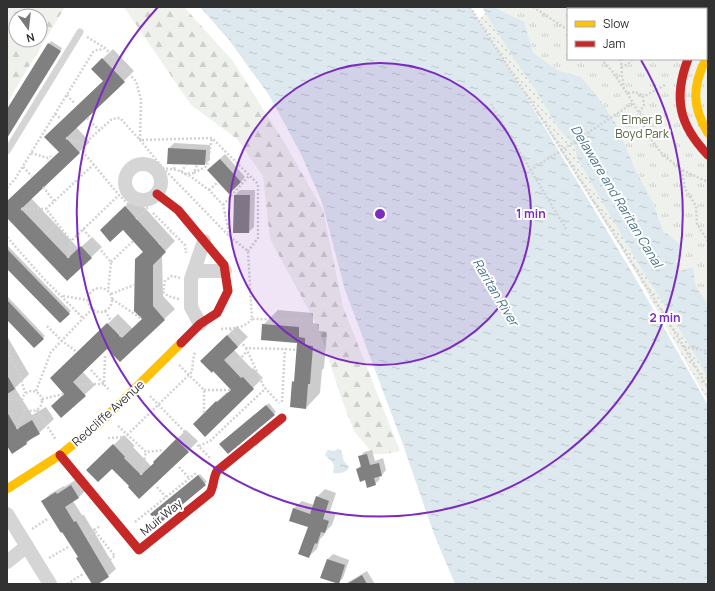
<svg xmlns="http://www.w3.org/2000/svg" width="715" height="591" font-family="Manrope,sans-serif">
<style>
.grass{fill:url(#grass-dots)}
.forest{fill:url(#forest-firs);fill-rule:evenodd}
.park{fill:url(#park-tufts);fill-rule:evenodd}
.water{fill:url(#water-ripples)}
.shadow{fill:#0003}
.building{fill:#808080}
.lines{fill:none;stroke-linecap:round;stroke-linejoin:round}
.path{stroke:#d2d2d2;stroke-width:2.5;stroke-dasharray:2 2;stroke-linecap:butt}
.lane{stroke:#d5d5d5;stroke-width:7}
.street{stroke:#d5d5d5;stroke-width:14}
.slow{stroke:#ffc107;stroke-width:9}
.jam{stroke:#c62828;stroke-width:9}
.ring{fill:none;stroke:#7b2cbf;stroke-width:2}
.labels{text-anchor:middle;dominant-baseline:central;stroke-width:4;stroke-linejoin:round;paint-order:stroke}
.park-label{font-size:12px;fill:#566844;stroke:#fff}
.street-label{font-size:12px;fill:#313131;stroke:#fff}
.water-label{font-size:13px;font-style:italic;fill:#49738a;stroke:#fff}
.centre{fill:#7b2cbf;stroke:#fff;stroke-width:2}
.ring-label{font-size:12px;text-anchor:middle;font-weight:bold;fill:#7b2cbf;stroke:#fff;stroke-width:4;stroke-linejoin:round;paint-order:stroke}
</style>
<defs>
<pattern id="grass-dots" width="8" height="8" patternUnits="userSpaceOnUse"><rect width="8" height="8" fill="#eff2ec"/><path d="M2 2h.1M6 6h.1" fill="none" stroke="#cdd0cb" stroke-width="1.8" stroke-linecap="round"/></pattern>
<pattern id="forest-firs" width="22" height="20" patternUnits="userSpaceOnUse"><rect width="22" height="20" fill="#eff2ec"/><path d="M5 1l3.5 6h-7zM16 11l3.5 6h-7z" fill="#cdd0cb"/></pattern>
<pattern id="park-tufts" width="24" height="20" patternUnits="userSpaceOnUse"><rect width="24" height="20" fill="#eff2ec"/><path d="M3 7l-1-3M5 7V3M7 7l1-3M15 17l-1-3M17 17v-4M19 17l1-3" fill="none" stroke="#cdd0cb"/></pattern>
<pattern id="water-ripples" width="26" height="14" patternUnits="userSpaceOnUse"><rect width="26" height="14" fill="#dde9ee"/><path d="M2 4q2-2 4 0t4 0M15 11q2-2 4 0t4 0" fill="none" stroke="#bec8cd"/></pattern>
</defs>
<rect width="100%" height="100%" fill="#fff"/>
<!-- grass -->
<path class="grass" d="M490,7H498L541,86L708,358V402L635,271L479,20Z"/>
<!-- forest -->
<g class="forest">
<path d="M7,7H65L7,103ZM16,16H40V40H16Z"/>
<path d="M124,7H184L233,61L285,144L323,210L343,307L400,451L385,454H373L354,431L342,400L318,327L270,239L263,176L237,139L191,105Z"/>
</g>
<!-- park -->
<path class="park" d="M498,7H708V368L541,86ZM568,9H706V59H568Z"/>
<!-- water -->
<g class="water">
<path d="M200,7H470L507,65L633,274L708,405V584H455L434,534L402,442L345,290L322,202L301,154L269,95L229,40Z"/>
<path d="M482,7H496L497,9L524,22L533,53L559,71L581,77L597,96L615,122L634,167L653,203L663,231L682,246L680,254L675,263L679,271L684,270L693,267L695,285L705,300L708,305V381L701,365L687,341L643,271L599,196L577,157L575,146L559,129L534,87L517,63L501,38Z"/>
<path d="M338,449H340C343,453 342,457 344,461C346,464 348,465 349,468C345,473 340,474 334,473L333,471C337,464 330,460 325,455L327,451L328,450L334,451Z"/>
</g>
<!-- shadow -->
<g class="shadow">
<path d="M51,41L62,48L7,138V111Z"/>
<path d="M113,49L134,71L76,127L90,142L31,198L79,249L92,237L102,247L67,280L7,216V202L60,152L45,137L104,81L92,69Z"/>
<path d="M174,143L210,145V160L205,164L169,148Z"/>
<path d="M225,154L245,177L241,182L213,165Z"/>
<path d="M240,190H255L254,227L249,232L235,195Z"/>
<path d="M135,197L175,241L162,254L163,296L175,309L120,361L107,347L82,371L95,385L61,417L65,394L61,368L118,314L133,329L143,319L144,252L123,228L111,220Z"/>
<path d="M7,245L71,311L60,322L7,267Z"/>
<path d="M7,296L45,336L34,347L7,319Z"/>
<path d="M278,310L313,313V323L319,324V331L327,332L324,368L322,370L320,393L306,408L293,382L296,379L298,342L263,325Z"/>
<path d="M237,326L248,337L234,350L252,369L253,368L263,378L205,435L204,414L227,392L228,393L232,389L211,351Z"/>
<path d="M7,336L29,374L15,388L32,415L46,407L54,419L39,433L33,437L26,444H7Z"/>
<path d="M269,403L276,412L223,442Z"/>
<path d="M186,430L198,441L188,451L131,486L112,467L88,470L124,435L135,446L133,447L151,466L155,462H154Z"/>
<path d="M372,450L375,461L383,458L386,470L382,475L379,476L380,479L375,484L366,479L357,469L362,465L360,457L364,452Z"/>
<path d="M200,474L207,482L154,512Z"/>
<path d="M79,478L86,490L79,497L73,501L82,515H84L116,569L108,576L96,584H94L79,557L43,501L50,494L64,486V487Z"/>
<path d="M325,489L336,493L330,511L336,513L332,525L326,531L324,535L320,539L317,549L309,556V527L290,520L294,508L302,501L314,505L317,497Z"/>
<path d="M333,554L349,560L343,578L338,583L328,559Z"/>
<path d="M367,571L375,584H345Z"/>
</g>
<!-- building -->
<g class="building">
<path d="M48,43L61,51L7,138V109Z"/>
<path d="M102,58L125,82L66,138L80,153L21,209L68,258L81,246L92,258L67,281L7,218V201L59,152L44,137L103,81L91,69Z"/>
<path d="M168,148L206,150L205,165L167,164Z"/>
<path d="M220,159L241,182L229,194L207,170Z"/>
<path d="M234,195H250L249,233H233Z"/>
<path d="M125,206L166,252L153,265V306L165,320L120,362L107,349L73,382L86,396L61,418L51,406L64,394L50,378L107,323L122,338L142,319L134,311L135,259L143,252L123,230L110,242L100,230Z"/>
<path d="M7,249L70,314L60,323L7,269Z"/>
<path d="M7,300L44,339L34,348L7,320Z"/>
<path d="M262,324L299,327V337L305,338V345L313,346L310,384H308L306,409L290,407L292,381L294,382L297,343L261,340Z"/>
<path d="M227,335L238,347L224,360L241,378L243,377L254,389L205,437L193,424L216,401L217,402L231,390L213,371L212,373L200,361Z"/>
<path d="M7,375L15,389L7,394Z"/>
<path d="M266,405L275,415L228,454L219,444Z"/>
<path d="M7,412L17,429L32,420L40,434L26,442L27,444L12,454L7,446Z"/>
<path d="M176,439L189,452L139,499L128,487L129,486L112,469L98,482L86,470L113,444L125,457L124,458L141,475L154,463L153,462Z"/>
<path d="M367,454L370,465L379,463L382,476L374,478L376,485L367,488L365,480L360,482L356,469L361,467L358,456Z"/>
<path d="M198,475L206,485L159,524L150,514Z"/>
<path d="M71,485L79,498L65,507L74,522L76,521L109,577L98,584H92L76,558L78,557L62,532L61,533L41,501L56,492L57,494Z"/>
<path d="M316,496L329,501L323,519L329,521L325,533L321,532L317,544L315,543L309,558L298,554L308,527L289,521L293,508L310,514Z"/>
<path d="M327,559L345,565L339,584L320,578Z"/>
<path d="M362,575L367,584H347Z"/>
</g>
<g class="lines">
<!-- path -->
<g class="path">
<path d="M470,7L507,65L562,150L684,347L708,388"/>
<path d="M533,7L568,30"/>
<path d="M623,9V7"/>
<path d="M706,10L708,7"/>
<path d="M87,37L105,48L136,81L141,100L140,140L212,138L258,184V238L248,251"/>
<path d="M601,59L612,71L627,93L636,92L643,97"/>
<path d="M621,59L622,76L624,87"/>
<path d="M621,67L628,64L633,59"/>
<path d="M665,85L643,97L644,105L639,113L646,132L662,154L682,170L708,182"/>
<path d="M627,93L639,113"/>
<path d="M67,95L75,104"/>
<path d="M491,104L566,229"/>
<path d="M55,114L61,119"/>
<path d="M87,118L100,131"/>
<path d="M66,138L84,144"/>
<path d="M31,153L48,158L51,156"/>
<path d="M94,164L46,209L71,241L119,195"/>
<path d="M23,167L32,176"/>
<path d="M154,168H163L177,170L190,176L209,190L223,205L230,237"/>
<path d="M174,169V164"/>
<path d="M530,170L562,150L633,103"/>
<path d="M682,170L685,189L696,206L697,224L708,241"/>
<path d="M181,172L186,165"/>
<path d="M194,173L207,166L212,138"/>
<path d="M184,174L194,173L197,165"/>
<path d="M43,187L54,201"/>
<path d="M7,188L15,179L93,52L97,50L104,49"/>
<path d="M209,190L217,183"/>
<path d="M223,205L249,176"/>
<path d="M148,208L128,204L119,195L84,153V144L112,119L120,118L140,140L163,168L230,237L248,251L252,319L307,320"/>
<path d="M21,209H46"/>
<path d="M153,213L185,245L186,253"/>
<path d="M224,213L231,212"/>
<path d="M136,219L148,208"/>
<path d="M83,229L111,262L108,291"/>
<path d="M46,234L57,223"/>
<path d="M7,237L44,279L83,318"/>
<path d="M159,244L171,232"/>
<path d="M68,258L71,241"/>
<path d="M111,262L133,241"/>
<circle cx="100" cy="300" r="12"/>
<path d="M111,294L134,285"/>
<path d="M63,296L88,300"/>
<path d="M112,299L142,319"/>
<path d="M179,299L168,296L163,292L165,281L172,276L180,278"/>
<path d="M105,311L122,338"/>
<path d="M47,326L62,341L77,352"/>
<path d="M221,329C234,328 243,329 252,319"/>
<path d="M230,329L246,348L285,349L297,350"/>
<path d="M684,347L708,351"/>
<path d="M246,348L264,387L279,403"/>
<path d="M7,352L20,375L25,393"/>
<path d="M231,362L240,359L247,351"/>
<path d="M179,365L204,390V413"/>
<path d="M91,370L110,391"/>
<path d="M78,384H104L105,356"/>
<path d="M204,390H231"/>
<circle cx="32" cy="401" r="10"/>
<path d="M36,391L51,352L92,309"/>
<path d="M150,396L210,458"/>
<path d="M7,399L21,400"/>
<path d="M42,399L64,394"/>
<path d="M282,402L285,349"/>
<path d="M37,410L56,440"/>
<path d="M118,426L146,452L164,450"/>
<path d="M17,429L25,409"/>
<path d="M108,438L125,437L192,372L193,360L195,352"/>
<path d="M199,446L210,441L266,388"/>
<path d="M179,467L189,478"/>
<path d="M141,475L146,452"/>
<path d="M157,487L166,497"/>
<path d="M135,522L196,473"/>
<path d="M32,529L49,518"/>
<path d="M94,530L100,526"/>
<path d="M87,537L94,530L115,556L104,564"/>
<path d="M49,558L68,547"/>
<path d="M67,584L83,574"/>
</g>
<!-- lane -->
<g class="lane">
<path d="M667,9L669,7"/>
<path d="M7,151L80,32"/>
</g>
<!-- street -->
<g class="street">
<circle cx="143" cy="182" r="18"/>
<path d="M194,271H225"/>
<path d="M200,324L191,307V279L204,241"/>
<path d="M7,514L50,584"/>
<path d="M7,562L27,546"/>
</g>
<!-- slow -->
<g class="slow">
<path d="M706,34L708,32"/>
<path d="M706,59C692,86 692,107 708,133"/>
<path d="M7,489L60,455L100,423L181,343"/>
</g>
<!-- jam -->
<g class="jam">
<path d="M688,59C673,98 679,125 708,155"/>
<path d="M157,194L178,210L224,265L228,291L217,313L200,324L181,343"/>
<path d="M60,455L139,550L210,493C214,486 213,478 217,471L282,418"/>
</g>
</g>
<!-- distance rings -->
<circle cx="380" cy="214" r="151" fill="#7b2cbf" fill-opacity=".12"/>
<g class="ring">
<circle cx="380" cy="214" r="151"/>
<path d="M641 60A303 303 0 1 1 158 7"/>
</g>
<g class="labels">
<!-- park labels -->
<g class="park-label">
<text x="642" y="119">Elmer B<tspan x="642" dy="14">Boyd Park</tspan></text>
</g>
<!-- street labels -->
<g class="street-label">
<text transform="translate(108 413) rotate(-42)">Redcliffe Avenue</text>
<text transform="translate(161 517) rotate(-39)">Muir Way</text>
</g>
<!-- water labels -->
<g class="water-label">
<text transform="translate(617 196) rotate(59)">Delaware and Raritan Canal</text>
<text transform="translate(496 292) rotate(59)">Raritan River</text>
</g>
</g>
<circle cx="380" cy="214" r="6" class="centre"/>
<g class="ring-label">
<text x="531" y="218">1 min</text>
<text x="665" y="322">2 min</text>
</g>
<!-- border -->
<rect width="715" height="591" fill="none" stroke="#313131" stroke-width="16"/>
<!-- legend -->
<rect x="567" y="8" width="140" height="52" fill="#ffffff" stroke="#adadad"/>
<rect x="575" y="21" width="20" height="6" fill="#ffc107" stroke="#adadad"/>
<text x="603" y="28" font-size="12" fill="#313131">Slow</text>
<rect x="575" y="41" width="20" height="6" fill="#c62828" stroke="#adadad"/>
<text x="603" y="48" font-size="12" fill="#313131">Jam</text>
<!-- north arrow -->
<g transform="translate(28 28) rotate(165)"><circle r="19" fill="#ffffff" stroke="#adadad"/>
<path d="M0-3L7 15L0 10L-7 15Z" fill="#797979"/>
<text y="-6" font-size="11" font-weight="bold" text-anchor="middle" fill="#313131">N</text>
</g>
</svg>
